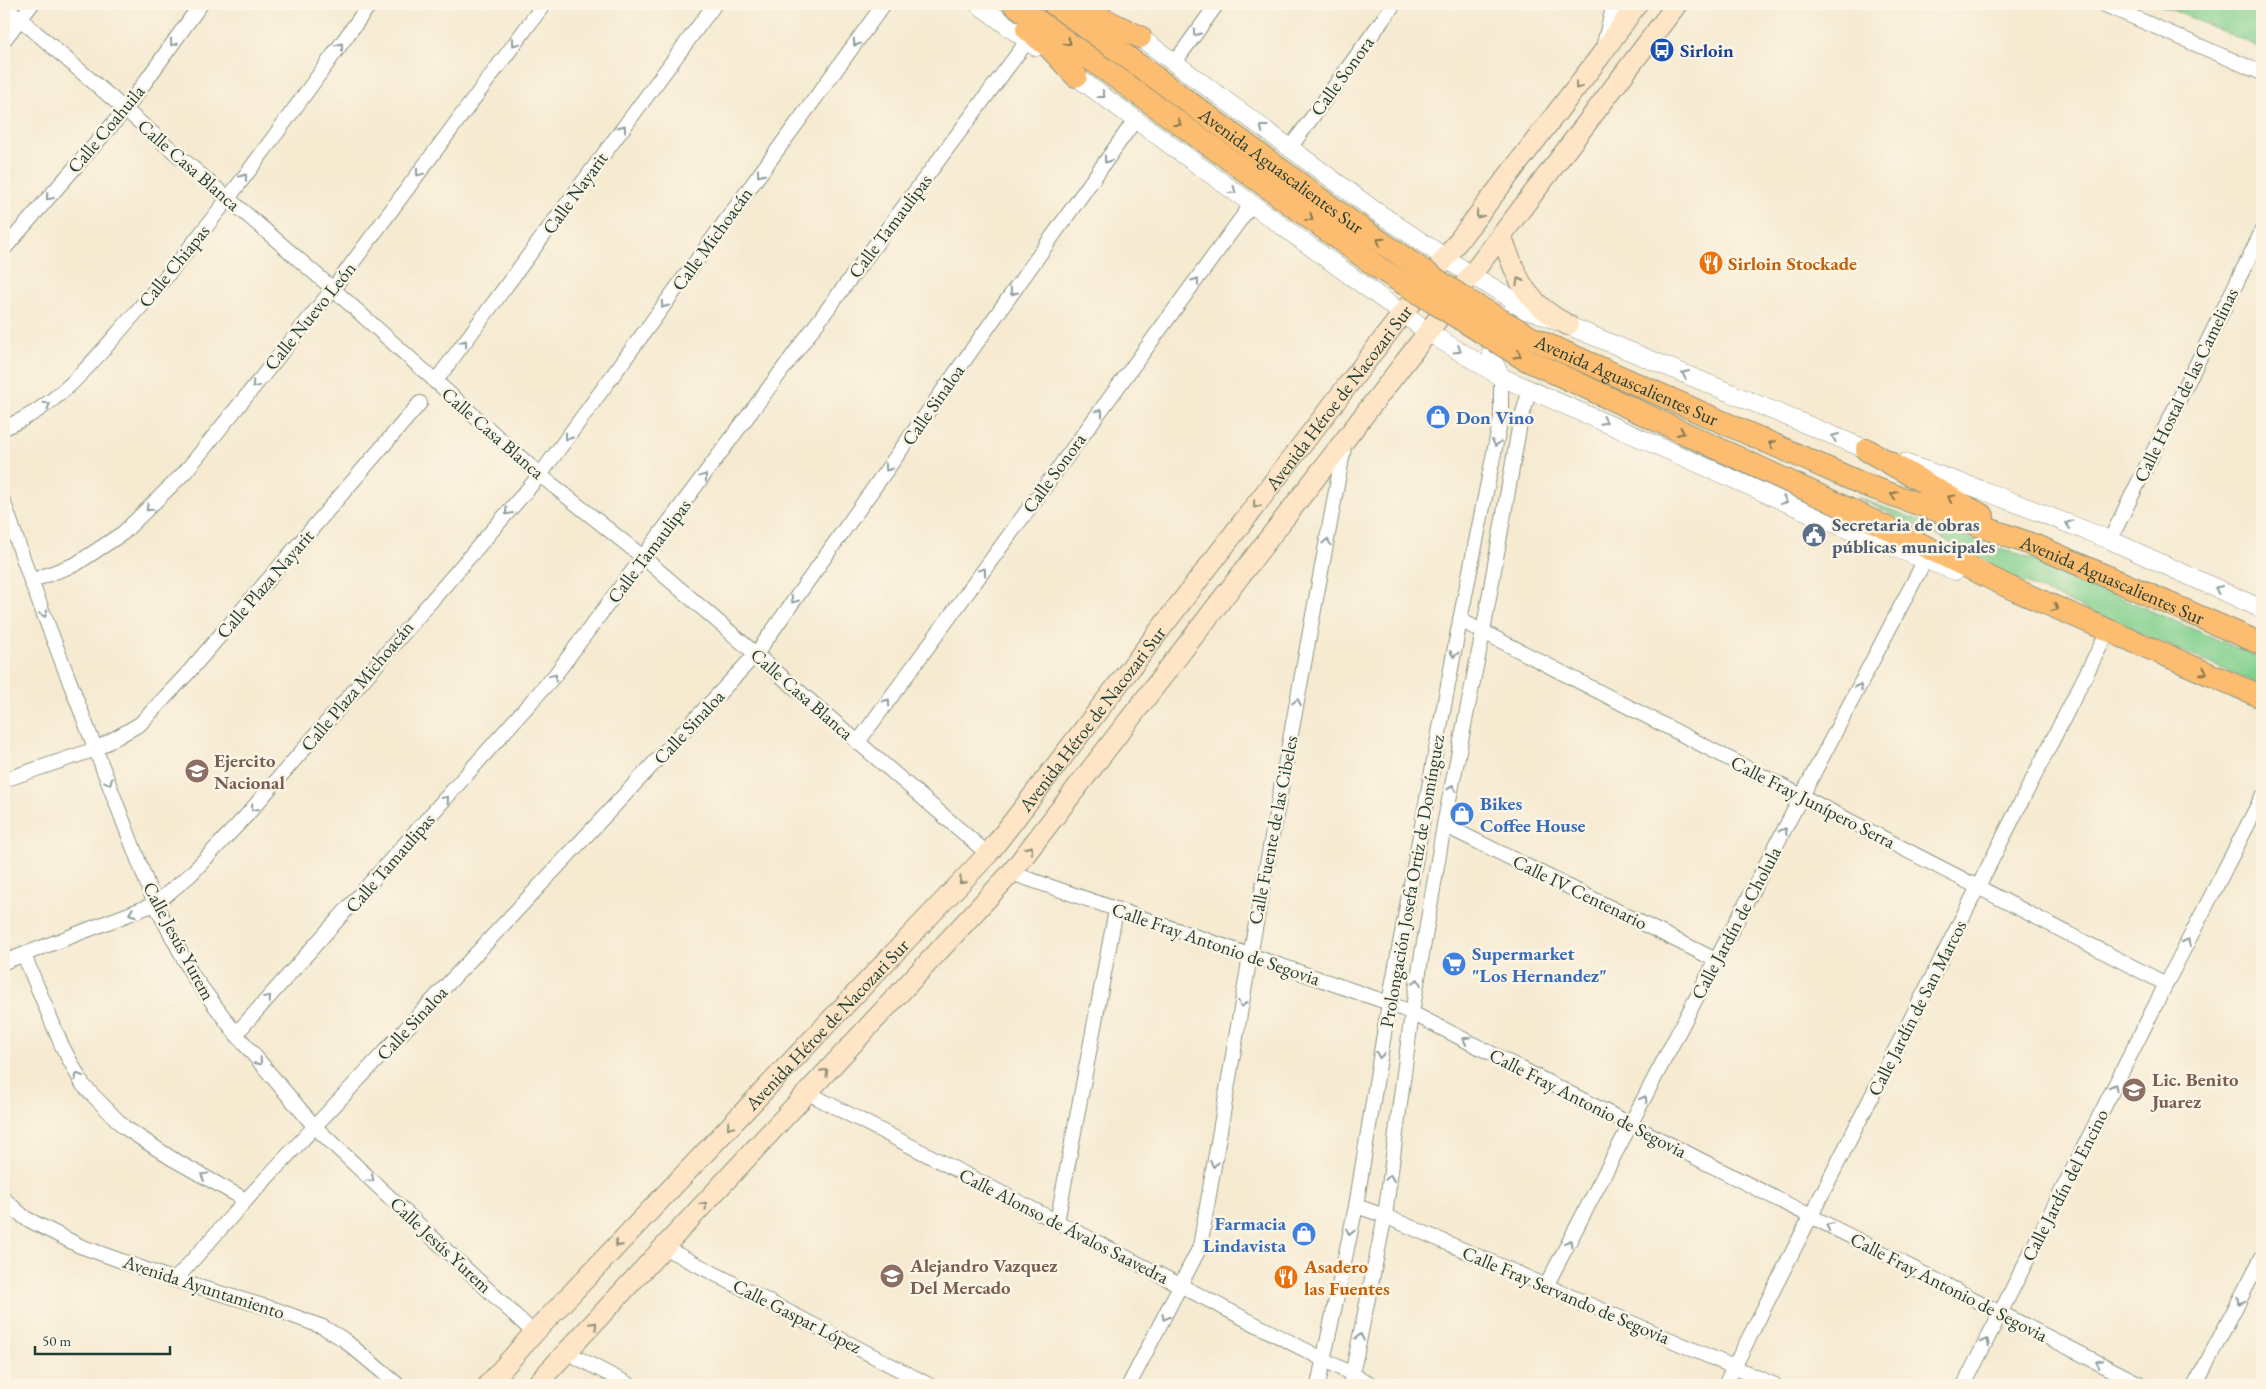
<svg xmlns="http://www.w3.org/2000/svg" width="2266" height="1389" font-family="'EB Garamond',serif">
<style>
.green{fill:#82d08e;stroke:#508661}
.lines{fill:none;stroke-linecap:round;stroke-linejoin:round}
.minor-casing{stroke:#8a9482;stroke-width:16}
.tertiary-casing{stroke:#8a9482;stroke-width:19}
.secondary-casing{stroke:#8a9482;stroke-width:22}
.primary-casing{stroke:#8a9482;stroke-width:24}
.minor{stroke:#fff;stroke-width:14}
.tertiary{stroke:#fff;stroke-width:18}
.secondary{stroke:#fee5c5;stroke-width:20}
.primary{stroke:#fcbd6f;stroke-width:22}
.primary-bridge-casing{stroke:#8a9482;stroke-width:24;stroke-linecap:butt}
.primary-bridge{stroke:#fcbd6f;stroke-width:22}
.oneway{stroke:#8f9e9a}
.oneway2{stroke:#82774f}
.oneway3{stroke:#8e917c}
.labels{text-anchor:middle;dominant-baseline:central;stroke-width:5;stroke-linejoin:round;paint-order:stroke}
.transit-label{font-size:19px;font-weight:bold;fill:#164399;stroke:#fcf5e5;text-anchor:start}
.street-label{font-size:19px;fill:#1f3d34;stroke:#fcf5e5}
.food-label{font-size:19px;font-weight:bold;fill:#c56008;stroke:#fcf5e5;text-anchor:start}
.shop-label{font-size:19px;font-weight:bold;fill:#366cbe;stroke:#fcf5e5;text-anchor:start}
.service-label{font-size:19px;font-weight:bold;fill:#4e5e75;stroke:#fcf5e5;text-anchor:start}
.education-label{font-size:19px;font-weight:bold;fill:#785e54;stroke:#fcf5e5;text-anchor:start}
</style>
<rect width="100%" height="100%" fill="#fcf5e5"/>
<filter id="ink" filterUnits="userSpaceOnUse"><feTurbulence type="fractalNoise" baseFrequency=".02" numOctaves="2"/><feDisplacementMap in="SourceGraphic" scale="10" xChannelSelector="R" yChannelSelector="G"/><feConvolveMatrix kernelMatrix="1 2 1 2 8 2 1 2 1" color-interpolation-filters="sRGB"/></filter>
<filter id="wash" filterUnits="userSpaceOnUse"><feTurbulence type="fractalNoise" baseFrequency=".0096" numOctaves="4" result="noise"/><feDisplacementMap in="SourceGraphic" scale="20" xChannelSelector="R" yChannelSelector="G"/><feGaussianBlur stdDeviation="1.12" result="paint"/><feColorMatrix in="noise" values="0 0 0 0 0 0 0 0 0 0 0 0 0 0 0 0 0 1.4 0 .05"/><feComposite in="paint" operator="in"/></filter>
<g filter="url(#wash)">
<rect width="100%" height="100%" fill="#f6ead1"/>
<!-- green -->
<g class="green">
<path d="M2158,4H2262V48Z"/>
<path d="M1856,497L1992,547L2023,555L2262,659V686L2002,573L1986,560Z"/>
</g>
</g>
<g filter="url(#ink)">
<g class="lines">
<defs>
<g id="minor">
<path d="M2103,4L2262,73"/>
<path d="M4,5L333,289L540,475L644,558L988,854"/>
<path d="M4,40L32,4"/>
<path d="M1604,44L1614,4"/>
<path d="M1175,62L1217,4"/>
<path d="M1290,148L1394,4"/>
<path d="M4,249L125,110L201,4"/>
<path d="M435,382L715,4"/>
<path d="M4,428C61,405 92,362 131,318C218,219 293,110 370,4"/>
<path d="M4,503L31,581L155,904L193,976L236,1034L315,1127L534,1333"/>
<path d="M2110,540L2262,231"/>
<path d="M31,581L76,564L123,533L185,472L333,289L544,4"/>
<path d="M1460,620L2166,984"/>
<path d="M858,742L1251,205"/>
<path d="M4,780L96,749L140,724L187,674L420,403"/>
<path d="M1444,825L1716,960"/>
<path d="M1011,873L1389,1003L1412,1013L2142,1385"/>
<path d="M24,955L62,1046L83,1085L124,1127L171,1158L246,1200"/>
<path d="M4,962L155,904L190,875L246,816L540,475L884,4"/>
<path d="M236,1034L555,675L1028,40"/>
<path d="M806,1092L1373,1385"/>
<path d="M4,1199L25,1218L80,1246L175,1280L277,1310L323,1327L343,1339L398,1385"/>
<path d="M1356,1206L1385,1216L1775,1385"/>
<path d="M1057,1222L1116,910"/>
<path d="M665,1248L929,1385"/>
<path d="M175,1280L246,1200L756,654L1135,120"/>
<path d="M1546,1286L1925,560"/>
<path d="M568,1353L630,1385"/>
<path d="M1129,1385L1200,1247L1250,956L1345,442"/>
<path d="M1318,1385L1356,1206L1389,1003L1460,620L1501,418V377"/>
<path d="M1350,1385L1385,1216L1412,1013L1444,825L1483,632L1520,423L1530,389"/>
<path d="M1725,1385L2108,631"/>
<path d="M1964,1385L2166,984L2262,797"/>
<path d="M2195,1385L2262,1257"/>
</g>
<g id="tertiary">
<path d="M978,4L1036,47"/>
<path d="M1130,30L1374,210L1471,275L1533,311L1880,455"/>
<path d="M1067,70L1428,332L1501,377L1856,533L1955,571"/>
<path d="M1501,377L1492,359V340L1503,319L1515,310L1533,311"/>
<path d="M1904,463L1982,490L2110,540L2262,609"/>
</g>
<g id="secondary">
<path d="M1501,235C1518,279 1523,301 1568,325"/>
<path id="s1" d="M488,1385L534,1333L988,854L1601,55L1637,4"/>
<path d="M536,1385L1011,873L1428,332L1677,4"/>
</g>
<g id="primary">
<path d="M1014,4L1139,94"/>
<path d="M1054,4L1156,78"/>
<path d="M1080,4L1099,17L1140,37"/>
<path d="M1027,29L1049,47L1076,76"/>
<path d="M1867,450L1983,516"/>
<path id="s2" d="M1865,485L2039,547L2262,644"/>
<path d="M1848,509L2011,588L2262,697"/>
</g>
</defs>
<!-- minor casing -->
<use href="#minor" class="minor-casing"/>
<!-- tertiary casing -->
<use href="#tertiary" class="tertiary-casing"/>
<!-- secondary casing -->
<use href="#secondary" class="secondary-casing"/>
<!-- primary casing -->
<use href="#primary" class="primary-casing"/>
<!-- minor -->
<use href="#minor" class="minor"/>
<!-- tertiary -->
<use href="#tertiary" class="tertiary"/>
<!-- secondary -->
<use href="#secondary" class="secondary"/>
<!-- primary -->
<use href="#primary" class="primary"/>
<defs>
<g id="primary-bridge">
<path id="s3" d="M1156,78L1350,221L1465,299L1532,338L1865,485"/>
<path d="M1139,94L1379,268L1523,358L1848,509"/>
</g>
</defs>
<!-- primary-bridge casing -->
<use href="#primary-bridge" class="primary-bridge-casing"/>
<!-- primary-bridge -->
<use href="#primary-bridge" class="primary-bridge"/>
</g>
<!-- one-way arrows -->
<defs><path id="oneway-chevron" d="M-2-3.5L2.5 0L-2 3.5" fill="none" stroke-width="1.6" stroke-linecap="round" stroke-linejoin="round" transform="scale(1.25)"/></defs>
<g class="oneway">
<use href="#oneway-chevron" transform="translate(1196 33) rotate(126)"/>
<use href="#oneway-chevron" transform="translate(173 43) rotate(126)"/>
<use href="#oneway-chevron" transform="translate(515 43) rotate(127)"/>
<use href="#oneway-chevron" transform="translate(856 43) rotate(126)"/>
<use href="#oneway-chevron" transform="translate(340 46) rotate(-54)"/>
<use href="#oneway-chevron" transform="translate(1102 95) rotate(37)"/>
<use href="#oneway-chevron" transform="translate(623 128) rotate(-54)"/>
<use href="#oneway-chevron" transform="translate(1263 128) rotate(-143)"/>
<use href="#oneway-chevron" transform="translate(1107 160) rotate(125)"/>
<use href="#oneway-chevron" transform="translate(419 173) rotate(127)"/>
<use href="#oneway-chevron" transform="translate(760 174) rotate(126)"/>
<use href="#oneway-chevron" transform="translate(244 177) rotate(-54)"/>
<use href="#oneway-chevron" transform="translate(1233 191) rotate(36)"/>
<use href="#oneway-chevron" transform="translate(49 197) rotate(131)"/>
<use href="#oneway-chevron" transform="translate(1196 281) rotate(-54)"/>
<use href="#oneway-chevron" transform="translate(1013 292) rotate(125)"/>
<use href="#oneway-chevron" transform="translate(664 305) rotate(126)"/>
<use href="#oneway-chevron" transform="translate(464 343) rotate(-54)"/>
<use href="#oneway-chevron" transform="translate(1458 350) rotate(32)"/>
<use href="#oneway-chevron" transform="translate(1685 374) rotate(-157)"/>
<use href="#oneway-chevron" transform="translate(255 385) rotate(129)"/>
<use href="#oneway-chevron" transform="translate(47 405) rotate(-33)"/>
<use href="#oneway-chevron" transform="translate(1100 412) rotate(-54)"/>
<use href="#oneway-chevron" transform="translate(1604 421) rotate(24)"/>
<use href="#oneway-chevron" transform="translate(568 437) rotate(126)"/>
<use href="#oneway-chevron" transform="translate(1835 437) rotate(-157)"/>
<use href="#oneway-chevron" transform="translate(1496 443) rotate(101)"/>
<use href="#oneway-chevron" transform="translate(888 468) rotate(125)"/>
<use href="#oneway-chevron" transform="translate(704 477) rotate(-53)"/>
<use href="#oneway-chevron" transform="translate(1784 501) rotate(24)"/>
<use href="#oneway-chevron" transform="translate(149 508) rotate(136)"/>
<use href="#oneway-chevron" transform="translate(508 512) rotate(131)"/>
<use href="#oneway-chevron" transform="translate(2069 524) rotate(-159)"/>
<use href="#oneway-chevron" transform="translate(1327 542) rotate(-79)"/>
<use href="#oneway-chevron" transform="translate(983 571) rotate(-54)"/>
<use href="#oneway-chevron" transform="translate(2218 589) rotate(-156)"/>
<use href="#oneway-chevron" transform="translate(794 600) rotate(125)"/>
<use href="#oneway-chevron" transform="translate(44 614) rotate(69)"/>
<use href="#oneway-chevron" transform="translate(1454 654) rotate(101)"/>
<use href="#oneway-chevron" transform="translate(554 677) rotate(-50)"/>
<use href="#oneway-chevron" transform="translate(1859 687) rotate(-63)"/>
<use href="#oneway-chevron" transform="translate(887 702) rotate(-54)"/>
<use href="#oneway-chevron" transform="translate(1297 702) rotate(-79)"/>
<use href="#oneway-chevron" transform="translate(109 782) rotate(69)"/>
<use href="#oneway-chevron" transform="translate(1452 788) rotate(-79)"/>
<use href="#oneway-chevron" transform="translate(446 799) rotate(-49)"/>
<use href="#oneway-chevron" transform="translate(254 808) rotate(130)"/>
<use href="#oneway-chevron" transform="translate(1784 831) rotate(-62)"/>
<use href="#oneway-chevron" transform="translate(132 913) rotate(159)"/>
<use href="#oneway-chevron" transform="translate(2187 942) rotate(-63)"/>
<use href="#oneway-chevron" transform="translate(1417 982) rotate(-80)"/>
<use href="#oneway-chevron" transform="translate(268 998) rotate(-48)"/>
<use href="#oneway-chevron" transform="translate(1242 1004) rotate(100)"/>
<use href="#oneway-chevron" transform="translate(1466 1040) rotate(-153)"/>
<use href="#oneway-chevron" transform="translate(1380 1055) rotate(99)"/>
<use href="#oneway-chevron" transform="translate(259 1062) rotate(49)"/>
<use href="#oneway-chevron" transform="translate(78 1076) rotate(-118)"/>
<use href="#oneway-chevron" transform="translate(2114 1087) rotate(-63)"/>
<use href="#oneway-chevron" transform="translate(1644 1099) rotate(-62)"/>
<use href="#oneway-chevron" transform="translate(1214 1164) rotate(100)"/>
<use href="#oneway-chevron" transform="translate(204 1176) rotate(-151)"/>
<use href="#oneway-chevron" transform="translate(1390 1178) rotate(-82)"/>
<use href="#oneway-chevron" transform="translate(371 1179) rotate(43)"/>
<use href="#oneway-chevron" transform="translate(1829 1226) rotate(-153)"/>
<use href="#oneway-chevron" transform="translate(1350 1232) rotate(102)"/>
<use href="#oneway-chevron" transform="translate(1569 1243) rotate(-62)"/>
<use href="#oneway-chevron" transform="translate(2240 1301) rotate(118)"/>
<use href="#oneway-chevron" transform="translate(1165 1317) rotate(118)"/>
<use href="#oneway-chevron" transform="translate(1360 1337) rotate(-78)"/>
<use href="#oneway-chevron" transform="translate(1986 1342) rotate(-63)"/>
<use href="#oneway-chevron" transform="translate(2099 1363) rotate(-153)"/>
</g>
<g class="oneway2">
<use href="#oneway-chevron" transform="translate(1068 42) rotate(36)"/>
<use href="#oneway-chevron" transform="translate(1178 123) rotate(36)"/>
<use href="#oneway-chevron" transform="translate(1310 218) rotate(36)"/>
<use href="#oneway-chevron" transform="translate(1380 241) rotate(-146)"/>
<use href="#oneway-chevron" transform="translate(1518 355) rotate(31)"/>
<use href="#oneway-chevron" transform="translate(1681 432) rotate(25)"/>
<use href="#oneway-chevron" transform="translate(1772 444) rotate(-156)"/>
<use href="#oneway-chevron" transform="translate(1894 495) rotate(-160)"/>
<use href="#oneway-chevron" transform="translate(1951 498) rotate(-151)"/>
<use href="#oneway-chevron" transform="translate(2055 608) rotate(24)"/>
<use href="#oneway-chevron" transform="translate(2204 672) rotate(23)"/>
</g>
<g class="oneway3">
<use href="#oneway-chevron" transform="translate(1578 86) rotate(128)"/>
<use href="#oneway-chevron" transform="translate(1479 215) rotate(128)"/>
<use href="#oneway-chevron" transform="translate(1519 281) rotate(-120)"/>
<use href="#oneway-chevron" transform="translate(1256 505) rotate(128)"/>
<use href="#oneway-chevron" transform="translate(1030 849) rotate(-52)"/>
<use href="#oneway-chevron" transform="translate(962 881) rotate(133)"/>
<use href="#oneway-chevron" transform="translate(825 1072) rotate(-47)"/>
<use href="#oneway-chevron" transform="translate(730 1126) rotate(133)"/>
<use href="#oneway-chevron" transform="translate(704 1205) rotate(-48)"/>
<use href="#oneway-chevron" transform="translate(618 1244) rotate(133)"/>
<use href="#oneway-chevron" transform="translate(594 1325) rotate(-47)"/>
</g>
</g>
<!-- icons -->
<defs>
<symbol id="bus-disc" viewBox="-11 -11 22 22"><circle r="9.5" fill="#1a4fb4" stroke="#fcf5e5"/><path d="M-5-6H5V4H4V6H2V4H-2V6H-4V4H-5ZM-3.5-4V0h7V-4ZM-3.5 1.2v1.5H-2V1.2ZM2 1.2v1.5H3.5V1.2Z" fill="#fff"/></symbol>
<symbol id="restaurant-disc" viewBox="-11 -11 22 22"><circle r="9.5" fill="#e8710a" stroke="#fcf5e5"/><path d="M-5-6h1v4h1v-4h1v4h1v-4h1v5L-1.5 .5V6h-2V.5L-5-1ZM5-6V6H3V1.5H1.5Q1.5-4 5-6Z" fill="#fff"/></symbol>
<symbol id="shop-disc" viewBox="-11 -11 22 22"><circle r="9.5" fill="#3f7fe0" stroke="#fcf5e5"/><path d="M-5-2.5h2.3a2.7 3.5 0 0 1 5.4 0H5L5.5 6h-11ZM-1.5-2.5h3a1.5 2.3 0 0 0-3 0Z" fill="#fff"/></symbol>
<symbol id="civic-disc" viewBox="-11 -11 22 22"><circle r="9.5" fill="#5c6f8a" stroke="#fcf5e5"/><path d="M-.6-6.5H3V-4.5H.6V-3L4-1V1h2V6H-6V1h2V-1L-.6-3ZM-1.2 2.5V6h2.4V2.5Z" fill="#fff"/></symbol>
<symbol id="school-disc" viewBox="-11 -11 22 22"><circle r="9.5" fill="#8d6e63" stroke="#fcf5e5"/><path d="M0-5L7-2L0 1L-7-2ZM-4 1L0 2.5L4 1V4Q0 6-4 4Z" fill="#fff"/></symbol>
<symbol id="supermarket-disc" viewBox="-11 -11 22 22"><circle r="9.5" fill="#3f7fe0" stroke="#fcf5e5"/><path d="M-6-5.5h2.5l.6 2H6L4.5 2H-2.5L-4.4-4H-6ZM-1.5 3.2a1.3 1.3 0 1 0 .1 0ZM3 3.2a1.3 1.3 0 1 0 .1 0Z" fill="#fff"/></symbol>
</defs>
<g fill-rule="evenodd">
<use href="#bus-disc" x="1648" y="36" width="28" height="28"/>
<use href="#restaurant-disc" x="1697" y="249" width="28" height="28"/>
<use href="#shop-disc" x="1424" y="403" width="28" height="28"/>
<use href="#civic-disc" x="1800" y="521" width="28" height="28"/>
<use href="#school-disc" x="183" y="757" width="28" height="28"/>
<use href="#shop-disc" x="1448" y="800" width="28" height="28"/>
<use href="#supermarket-disc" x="1440" y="950" width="28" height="28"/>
<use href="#school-disc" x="2120" y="1076" width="28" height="28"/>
<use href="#shop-disc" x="1290" y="1220" width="28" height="28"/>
<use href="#school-disc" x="878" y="1262" width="28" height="28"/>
<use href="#restaurant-disc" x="1272" y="1263" width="28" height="28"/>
</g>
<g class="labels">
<!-- transit labels -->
<g class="transit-label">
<text x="1680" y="50">Sirloin</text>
</g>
<!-- street labels -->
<g class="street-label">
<text transform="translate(1342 76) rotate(-54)">Calle Sonora</text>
<text transform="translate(106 129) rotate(-50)">Calle Coahuila</text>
<text transform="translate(189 165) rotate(41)">Calle Casa Blanca</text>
<text stroke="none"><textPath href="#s3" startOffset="156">Avenida Aguascalientes Sur</textPath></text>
<text transform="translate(575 193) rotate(-54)">Calle Nayarit</text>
<text transform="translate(890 226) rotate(-53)">Calle Tamaulipas</text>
<text transform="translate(712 239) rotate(-54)">Calle Michoacán</text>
<text transform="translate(174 266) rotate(-51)">Calle Chiapas</text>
<text transform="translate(310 316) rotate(-51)">Calle Nuevo León</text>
<text stroke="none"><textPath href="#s3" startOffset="561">Avenida Aguascalientes Sur</textPath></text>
<text transform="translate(2186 385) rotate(-64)">Calle Hostal de las Camelinas</text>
<text stroke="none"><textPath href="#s1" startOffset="1305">Avenida Héroe de Nacozari Sur</textPath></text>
<text transform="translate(933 405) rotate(-55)">Calle Sinaloa</text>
<text transform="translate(493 433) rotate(41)">Calle Casa Blanca</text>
<text transform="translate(1054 473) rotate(-54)">Calle Sonora</text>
<text transform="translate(649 551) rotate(-53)">Calle Tamaulipas</text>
<text stroke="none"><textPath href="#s2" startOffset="265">Avenida Aguascalientes Sur</textPath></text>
<text transform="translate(265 584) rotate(-49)">Calle Plaza Nayarit</text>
<text transform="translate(357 686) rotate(-50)">Calle Plaza Michoacán</text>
<text transform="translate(802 694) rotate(41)">Calle Casa Blanca</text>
<text stroke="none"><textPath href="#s1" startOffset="900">Avenida Héroe de Nacozari Sur</textPath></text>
<text transform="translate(689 727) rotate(-47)">Calle Sinaloa</text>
<text transform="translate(1813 802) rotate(27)">Calle Fray Junípero Serra</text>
<text transform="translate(1273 830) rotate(-79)">Calle Fuente de las Cibeles</text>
<text transform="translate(390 863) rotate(-49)">Calle Tamaulipas</text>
<text transform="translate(1412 881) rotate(-80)">Prolongación Josefa Ortiz de Domínguez</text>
<text transform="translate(1580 892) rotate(26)">Calle IV Centenario</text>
<text transform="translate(1736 923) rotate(-62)">Calle Jardín de Cholula</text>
<text transform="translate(179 941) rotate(62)">Calle Jesús Yurem</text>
<text transform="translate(1216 944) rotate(19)">Calle Fray Antonio de Segovia</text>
<text transform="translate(1917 1008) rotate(-63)">Calle Jardín de San Marcos</text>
<text transform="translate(412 1023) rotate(-47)">Calle Sinaloa</text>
<text stroke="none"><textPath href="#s1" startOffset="495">Avenida Héroe de Nacozari Sur</textPath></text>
<text transform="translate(1588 1103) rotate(27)">Calle Fray Antonio de Segovia</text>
<text transform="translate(2065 1185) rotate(-63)">Calle Jardín del Encino</text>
<text transform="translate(1064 1226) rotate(27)">Calle Alonso de Ávalos Saavedra</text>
<text transform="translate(441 1245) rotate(43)">Calle Jesús Yurem</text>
<text transform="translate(204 1287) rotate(18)">Avenida Ayuntamiento</text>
<text transform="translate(1949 1287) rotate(27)">Calle Fray Antonio de Segovia</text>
<text transform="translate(1566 1295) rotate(23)">Calle Fray Servando de Segovia</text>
<text transform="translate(797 1316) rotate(27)">Calle Gaspar López</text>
</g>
<!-- food labels -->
<g class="food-label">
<text x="1728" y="263">Sirloin Stockade</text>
<text x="1304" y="1266">Asadero<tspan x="1304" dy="22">las Fuentes</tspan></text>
</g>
<!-- shop labels -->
<g class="shop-label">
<text x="1456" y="417">Don Vino</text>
<text x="1480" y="803">Bikes<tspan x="1480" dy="22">Coffee House</tspan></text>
<text x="1472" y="953">Supermarket<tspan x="1472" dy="22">"Los Hernandez"</tspan></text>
<text x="1286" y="1223" text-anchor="end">Farmacia<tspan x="1286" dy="22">Lindavista</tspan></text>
</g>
<!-- service labels -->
<g class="service-label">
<text x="1832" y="524">Secretaria de obras<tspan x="1832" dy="22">públicas municipales</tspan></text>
</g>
<!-- education labels -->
<g class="education-label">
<text x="214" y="760">Ejercito<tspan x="214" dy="22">Nacional</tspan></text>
<text x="2152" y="1079">Lic. Benito<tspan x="2152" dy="22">Juarez</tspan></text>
<text x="910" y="1265">Alejandro Vazquez<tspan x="910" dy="22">Del Mercado</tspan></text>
</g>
</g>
<!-- margin -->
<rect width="2266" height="1389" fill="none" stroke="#fcf5e5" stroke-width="20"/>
<!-- scale -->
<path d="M35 1346v8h135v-8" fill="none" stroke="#1f3d34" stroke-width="2.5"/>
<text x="42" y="1346" font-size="15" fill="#1f3d34" stroke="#fcf5e5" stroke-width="4" paint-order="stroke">50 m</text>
</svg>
